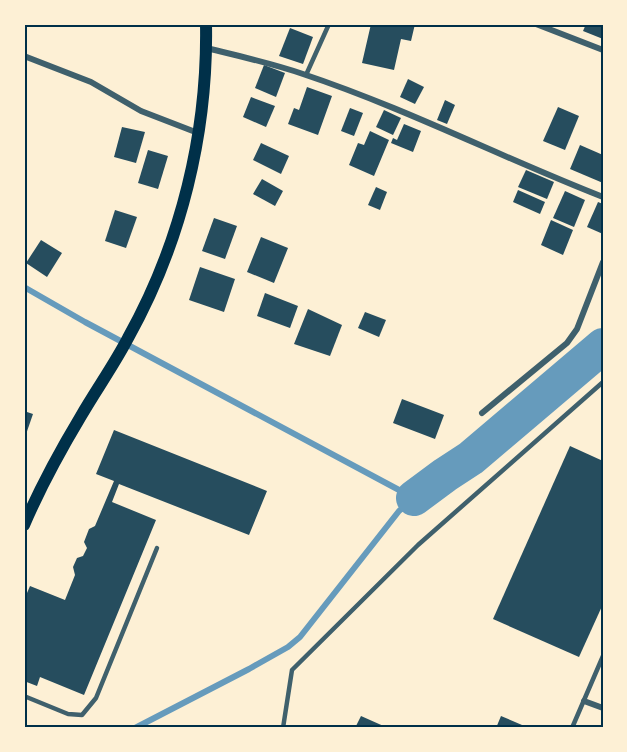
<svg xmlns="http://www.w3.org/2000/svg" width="627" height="752" font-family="'Alegreya Sans',sans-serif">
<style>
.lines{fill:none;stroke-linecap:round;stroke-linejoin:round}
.stream{stroke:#669bbc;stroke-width:6}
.river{stroke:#669bbc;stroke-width:36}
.building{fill:#264d5e}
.service{stroke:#3f606c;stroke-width:4.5}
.minor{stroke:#3f606c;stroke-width:6}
.secondary{stroke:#003049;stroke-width:12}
.neatline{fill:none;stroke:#003049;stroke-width:2}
</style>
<rect width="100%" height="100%" fill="#fdf0d5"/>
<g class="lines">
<!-- stream -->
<path class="stream" d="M24,287L85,322L414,498L399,511L300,637L288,647L249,669L135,728"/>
<!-- river -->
<path class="river" d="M414,498L445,475L471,458L603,346"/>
</g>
<!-- building -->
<g class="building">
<path d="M371,24H415L411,41L401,39L394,70L362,63Z"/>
<path d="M586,24H603V39L583,31Z"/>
<path d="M290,28L313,37L303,64L279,56Z"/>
<path d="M264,65L285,73L276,97L255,88Z"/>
<path d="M408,79L424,87L415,104L400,97Z"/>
<path d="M307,87L332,96L318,135L288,124L294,108L299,110Z"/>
<path d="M251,97L275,106L266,127L243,117Z"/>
<path d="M445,100L455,105L447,124L437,120Z"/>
<path d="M558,107L579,116L565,150L543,141Z"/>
<path d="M350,108L363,113L354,136L341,131Z"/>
<path d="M384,110L401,118L393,135L376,127Z"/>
<path d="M404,124L421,131L413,152L391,143L393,138L397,140Z"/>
<path d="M122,127L145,132L136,163L114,157Z"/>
<path d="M370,131L389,140L374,176L349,165L358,143L364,145Z"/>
<path d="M261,143L289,156L281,174L253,160Z"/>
<path d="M580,145L603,155V183L570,169Z"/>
<path d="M148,150L168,156L158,189L138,183Z"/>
<path d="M526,170L554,182L547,199L518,187Z"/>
<path d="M262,179L283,191L275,206L253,194Z"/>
<path d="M376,187L387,192L380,210L368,205Z"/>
<path d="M518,190L545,202L540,214L513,202Z"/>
<path d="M565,191L585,200L574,227L553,218Z"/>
<path d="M598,202L603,204V234L587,227Z"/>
<path d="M115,210L137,217L126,248L105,241Z"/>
<path d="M214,218L237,226L225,259L202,251Z"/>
<path d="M551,220L573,230L563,255L541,245Z"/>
<path d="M261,237L288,248L274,283L247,272Z"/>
<path d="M41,240L62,253L47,277L26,263Z"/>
<path d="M200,267L235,279L224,312L189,300Z"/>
<path d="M265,293L298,306L290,328L257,316Z"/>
<path d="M308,309L342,325L330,356L294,344Z"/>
<path d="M365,312L386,320L379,337L358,328Z"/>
<path d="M402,399L444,415L435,439L393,423Z"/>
<path d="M24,411L33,414L24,440Z"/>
<path d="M114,430L267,491L249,535L119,484L112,502L156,520L84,695L40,677L37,686L24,681V600L30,586L65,600L75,575L73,567L77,558L83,556L87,548L84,542L89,529L95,526L114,481L96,474Z"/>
<path d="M570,446L603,461V604L579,657L493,619Z"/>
<path d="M361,716L388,728H355Z"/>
<path d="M501,716L529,728H496Z"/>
</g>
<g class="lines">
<!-- service -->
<g class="service">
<path d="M306,75L329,24"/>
<path d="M24,696L68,714L82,715L96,698L157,548"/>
<path d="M283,728L292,670L418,545L603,382"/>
<path d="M572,728L603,656"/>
</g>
<!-- minor -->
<g class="minor">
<path d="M536,24L603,50"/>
<path d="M206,48C239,56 271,63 303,74C405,108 503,158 603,197"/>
<path d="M24,56L91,82L141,111L198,133"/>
<path d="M482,413L567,343L577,329L603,262"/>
<path d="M584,701L603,708"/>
</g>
<!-- secondary -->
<path class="secondary" d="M24,525C40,488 60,451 81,416C96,390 114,365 128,338C181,243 208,133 206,24"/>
</g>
<!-- border -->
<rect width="627" height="752" fill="none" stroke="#fdf0d5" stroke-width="51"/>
<rect x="26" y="26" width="576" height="700" class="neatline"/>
</svg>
